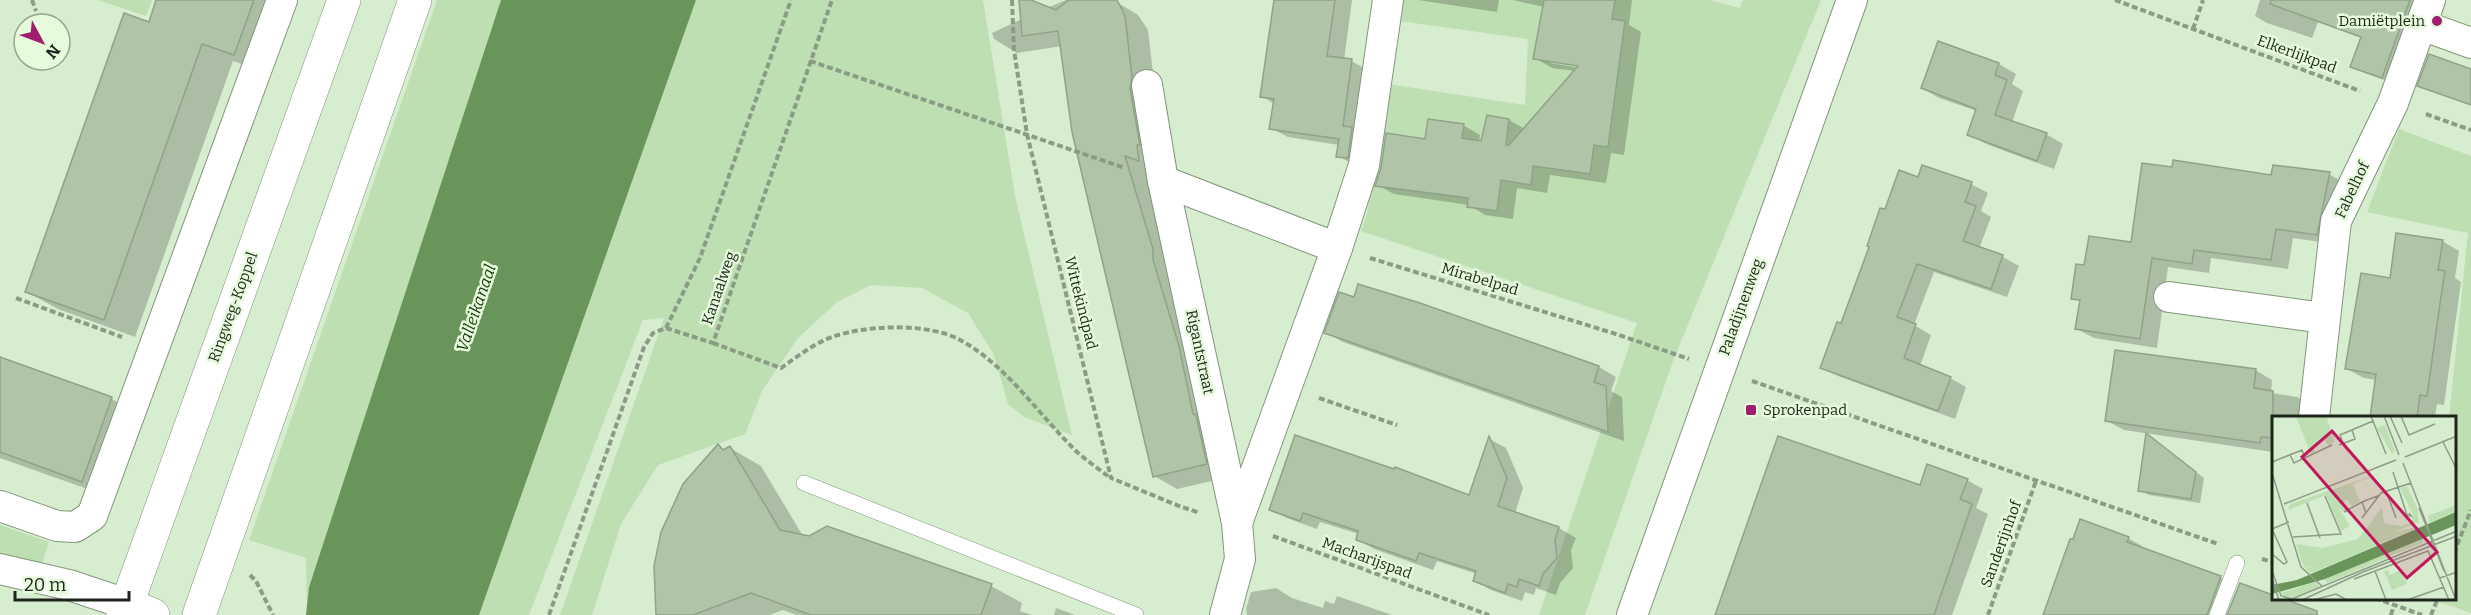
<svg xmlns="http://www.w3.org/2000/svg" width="2471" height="615" font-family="Bitter,serif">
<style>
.green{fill:#bddfb1}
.water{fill:#6a955a}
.shadow{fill:#0003;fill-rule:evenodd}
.building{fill:#b0c5a8;stroke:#8ea387;stroke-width:1.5}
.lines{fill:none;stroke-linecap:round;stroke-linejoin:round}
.service-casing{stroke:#82967b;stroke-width:16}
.minor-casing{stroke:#82967b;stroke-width:32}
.tertiary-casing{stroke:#82967b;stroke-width:34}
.primary-casing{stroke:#82967b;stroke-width:34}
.path{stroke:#8b9c85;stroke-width:4;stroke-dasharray:6 3;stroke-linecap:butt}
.service{stroke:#fff;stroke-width:15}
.minor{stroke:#fff;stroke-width:30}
.tertiary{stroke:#fff;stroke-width:33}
.primary{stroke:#fff;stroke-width:33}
.poi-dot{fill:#9f1e70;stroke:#e5fbdc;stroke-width:2}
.labels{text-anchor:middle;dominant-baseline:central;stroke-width:5;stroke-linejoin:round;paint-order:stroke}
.poi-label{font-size:15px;fill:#1d251a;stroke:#e5fbdc;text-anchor:end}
.street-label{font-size:15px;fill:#1d251a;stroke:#e5fbdc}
.water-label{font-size:16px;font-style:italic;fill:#173409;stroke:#e5fbdc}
.inset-road{fill:none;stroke:#8d9d87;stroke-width:1.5}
.view{fill:#c2185b;fill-opacity:0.15;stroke:#c2185b;stroke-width:3}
.inset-edge{fill:none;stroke:#1d251a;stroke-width:3}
</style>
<rect width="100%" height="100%" fill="#d7edcf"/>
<!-- green -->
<g class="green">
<path d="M98,0H152L146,16Z"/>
<path d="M437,0H501L309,587L307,613L306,558L249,540Z"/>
<path d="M696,0H983L1015,196L1072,435L1024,417L1008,404L994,355L968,313L922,288L871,285L837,302L798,338L762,391L745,434L658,465L621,524L592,615H560L664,318L643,320L529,615H479Z"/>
<path d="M1397,0H1710L1740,8L1742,0H1821L1673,361L1585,615H1539L1637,323L1361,231L1367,214L1388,84L1525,105L1528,39L1393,20Z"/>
<path d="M2399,129L2471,156V613L2431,599L2454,598V417H2449L2468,233L2367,212Z"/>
<path d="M0,525L49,542L41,566L0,556Z"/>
</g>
<!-- water -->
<path class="water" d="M501,0H696L479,615H306L309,587Z"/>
<!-- shadow -->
<g class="shadow">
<path d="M158,0H291L265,72L233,61L135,337L58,309L27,292L150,24Z"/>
<path d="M1021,0H1027L1047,8L1066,0H1113L1138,15L1148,30L1155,90L1229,477L1177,489L1154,476L1062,46L1017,53L994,39L992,33L1022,19Z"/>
<path d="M1276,0H1352L1344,60L1351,61L1368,70L1354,165L1338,156L1339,145L1288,137L1271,128L1274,104L1262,96Z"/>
<path d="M1418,0H1499L1497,12Z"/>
<path d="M1513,0H1632L1629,25L1641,32L1624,155L1611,153L1606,183L1550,175L1547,193L1517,188L1513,219L1485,215L1469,205L1394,194L1377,185L1426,141L1463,125L1480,135L1479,142L1482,143L1488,117L1509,120L1525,129L1575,71L1552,68L1535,58L1544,7ZM1551,60L1586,66L1585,69L1551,63Z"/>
<path d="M2260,0H2426L2395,84L2365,73L2352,66L2362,38L2318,22L2312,38L2267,23L2255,16Z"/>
<path d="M1939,43L1999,64L2016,74L2012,84L2023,91L2012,122L2046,134L2063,144L2054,169L1986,144L1969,134L1977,111L1939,98L1922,88Z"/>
<path d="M2471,71V105L2419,85Z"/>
<path d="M1923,167L1971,184L1988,193L1981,211L1991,217L1979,249L2003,257L2019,266L2007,297L1934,272L1914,325L1931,335L1920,366L1950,378L1966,387L1955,419L1838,376L1822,367L1842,325L1886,211L1919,178Z"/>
<path d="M2329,174L2346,184L2334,244L2293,238L2288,269L2211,258L2209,273L2168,267L2157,348L2094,338L2077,329L2081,302L2073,298L2086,267L2272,176Z"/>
<path d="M2442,241L2459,251L2455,278L2461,282L2444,405L2437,404L2435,417H2372L2377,380L2364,378L2347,369L2392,279Z"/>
<path d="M1355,299L1420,304L1599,367L1616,377L1611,391L1622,397L1624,441L1343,342L1326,332Z"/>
<path d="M0,359L112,399L143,417L113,498L0,458Z"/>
<path d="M2255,370L2272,380L2271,393L2297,397L2314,407L2313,417H2273V452L2124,430L2107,421Z"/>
<path d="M2147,435L2204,478L2200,503L2149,495L2140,490Z"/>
<path d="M1490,439L1506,448L1523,488L1515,513L1559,528L1576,538L1571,550L1573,568L1560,583L1556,595L1536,588L1534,595L1525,592L1522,601L1491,590L1475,581L1477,574L1437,561L1433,570L1374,549L1357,539L1359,534L1320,522L1317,529L1287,518L1271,509L1470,497Z"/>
<path d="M718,446L726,451L730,448L761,466L803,536L991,586L1022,603L1020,611L1032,615H797L783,610L770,615H658L660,541L676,500L695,471Z"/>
<path d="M1967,480L1983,489L1976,508L1988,514L1952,615H1717L1921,487Z"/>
<path d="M2128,538L2142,546L2141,549L2221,578L2234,586L2212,608L2210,615H2044Z"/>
<path d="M1276,588L1292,598L1323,608L1325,601L1334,604L1337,596L1392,615H1247L1246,609L1251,592Z"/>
<path d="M1056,608L1075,615H1054Z"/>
</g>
<!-- building -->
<g class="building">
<path d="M156,0H254L234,55L202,44L104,320L25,292L124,13L149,22Z"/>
<path d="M1019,0H1031L1056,10L1069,0H1117L1125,16L1132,77L1130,88L1140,145H1137L1139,161L1125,156L1153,249V260L1179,346L1193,414L1196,415L1207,464L1153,477L1072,132L1058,31L1022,36Z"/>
<path d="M1274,0H1335L1327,56L1352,59L1343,126L1352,127L1348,158L1336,157L1339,139L1269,129L1274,99L1260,97Z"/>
<path d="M1544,0H1615L1612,19L1625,21L1608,147L1594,145L1590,174L1533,166L1531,185L1501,180L1497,211L1467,207L1468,198L1375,186L1381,168L1386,133L1425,139L1428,119L1464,124L1462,138L1481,141L1487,115L1509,119L1506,145H1509L1578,66L1533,59Z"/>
<path d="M2271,0H2410L2382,78L2350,67L2361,37L2270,4Z"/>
<path d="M1938,41L1999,63L1995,75L2007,80L1995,115L2047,133L2037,161L1967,135L1976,109L1921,88Z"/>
<path d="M2429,54L2471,69V105L2417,86Z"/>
<path d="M2173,160L2271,175L2273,165L2330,172L2317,235L2276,229L2271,260L2194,250L2192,264L2152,258L2140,339L2075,329L2080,300L2071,299L2076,264L2084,265L2089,236L2131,242L2142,163L2172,167Z"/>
<path d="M1922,165L1972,182L1965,202L1976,206L1963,241L2003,255L1991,289L1917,264L1897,317L1916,324L1904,358L1951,377L1938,411L1820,368L1837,322L1841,323L1869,247L1867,246L1880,208L1885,209L1899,170L1918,177Z"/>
<path d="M2396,233L2443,240L2438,270L2445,271L2440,303L2427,396L2420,395L2417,417H2370L2376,374L2345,369L2361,273L2390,278Z"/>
<path d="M1358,284L1420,303L1599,366L1594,382L1606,386L1608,432L1324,333L1339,292L1354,297Z"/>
<path d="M2115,350L2256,369L2254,388L2273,391V438L2261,437L2260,443L2105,421Z"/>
<path d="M0,357L112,397L82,482L0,452Z"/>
<path d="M2146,433L2196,472L2191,499L2138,491Z"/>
<path d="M1295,435L1394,469L1395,467L1469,495L1489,436L1507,478L1498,506L1559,527L1555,540L1557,558L1543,574L1539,586L1519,579L1517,587L1508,584L1505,593L1473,581L1476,571L1419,553L1416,561L1356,540L1358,531L1303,513L1300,521L1269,510Z"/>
<path d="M1778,436L1920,485L1927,464L1968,479L1960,499L1972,504L1934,615H1715Z"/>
<path d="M718,444L723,450L730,446L780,530L809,536L827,526L992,584L981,615H811L751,593L693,615H656L654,566L661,532L683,484Z"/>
<path d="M2080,519L2129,537L2127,542L2221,576L2207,615H2043L2070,539H2073Z"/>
<path d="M2240,583L2273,595V598H2282L2317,611V615H2227Z"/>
</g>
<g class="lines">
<defs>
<g id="service">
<path d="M804,483L1136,615"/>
<path d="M2217,615L2237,563"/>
</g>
<g id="minor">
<path d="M2421,25L2471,43"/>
<path d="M1147,85L1163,181L1237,523L1240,559L1225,615"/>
<path d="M1163,181L1337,248L1237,523"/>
<path d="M1337,248L1364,165L1388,0"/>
<path d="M2169,297L2324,318"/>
<path d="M2314,417L2336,221L2393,103L2430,0"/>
<path d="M0,506L57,526L75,527L92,516L282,0"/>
<path d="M0,569L69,585L126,604"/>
<path d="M1632,615L1852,0"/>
</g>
<path id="tertiary" d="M126,604L153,615"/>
<g id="primary">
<path d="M123,615L344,0"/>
<path d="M199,615L415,0"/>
</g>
</defs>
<!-- service casing -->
<use href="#service" class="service-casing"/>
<!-- minor casing -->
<use href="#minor" class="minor-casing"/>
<!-- tertiary casing -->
<use href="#tertiary" class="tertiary-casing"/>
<!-- primary casing -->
<use href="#primary" class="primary-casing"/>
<!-- path -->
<g class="path">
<path d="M32,0L36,11"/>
<path d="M1012,0L1014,50L1027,134L1111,478L1179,506L1200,513"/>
<path d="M2115,0L2360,91"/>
<path d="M2193,29L2203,0"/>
<path d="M810,61L1125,168"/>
<path d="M2426,114L2471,130"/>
<path d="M1370,258L1616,334L1689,359"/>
<path d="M16,298L122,337"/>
<path d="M666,328L700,258L791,0"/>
<path d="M713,343L781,368C797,357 813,344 832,337C866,325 930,322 962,341C1008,367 1039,415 1077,452C1087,461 1099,469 1109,477"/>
<path d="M1752,381L2218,544"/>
<path d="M1319,398L1397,425"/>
<path d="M1273,536L1489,615"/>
<path d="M2454,553L2471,510"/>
<path d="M2262,559L2273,562"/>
<path d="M250,575L256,581L273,615"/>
<path d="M2375,598L2422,615"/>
<path d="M549,615L644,347L653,333L666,328L713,343L832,0"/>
<path d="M1988,615L2036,481"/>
<path d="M2391,615L2394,605"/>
<path d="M2431,615L2438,598"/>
</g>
<!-- service -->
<use href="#service" class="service"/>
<!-- minor -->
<use href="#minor" class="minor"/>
<!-- tertiary -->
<use href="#tertiary" class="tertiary"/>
<!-- primary -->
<use href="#primary" class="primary"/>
</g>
<!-- markers -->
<g class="poi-dot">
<circle cx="2437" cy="21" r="6"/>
<rect x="1745" y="404" width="12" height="12" rx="3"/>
</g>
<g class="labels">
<!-- poi labels -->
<g class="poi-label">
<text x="2425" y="21">Damiëtplein</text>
<text x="1763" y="410" text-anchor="start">Sprokenpad</text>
</g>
<!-- street labels -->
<g class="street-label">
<text transform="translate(2297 54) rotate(20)">Elkerlijkpad</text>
<text transform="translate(2352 190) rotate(-65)">Fabelhof</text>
<text transform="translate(1480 279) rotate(17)">Mirabelpad</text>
<text transform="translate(719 288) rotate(-71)">Kanaalweg</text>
<text transform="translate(1081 303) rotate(76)">Wittekindpad</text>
<text transform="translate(233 307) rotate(-70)">Ringweg-Koppel</text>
<text transform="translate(1741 307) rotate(-70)">Paladijnenweg</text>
<text transform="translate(1200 352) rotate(78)">Rigantstraat</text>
<text transform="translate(2001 544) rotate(-70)">Sanderijnhof</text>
<text transform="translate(1367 558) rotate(20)">Macharijspad</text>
</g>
<!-- water labels -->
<g class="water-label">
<text transform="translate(476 308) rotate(-71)">Valleikanaal</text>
</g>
</g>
<!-- overview -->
<g transform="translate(2272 416)">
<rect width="184" height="184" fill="#d7edcf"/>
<path d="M24,0H54L63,25L57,30L52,24L41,31L44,37L39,39ZM113,9L123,35L120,38L105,12ZM117,54L81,68L88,85L80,90L75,83L72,86L76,93L71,96L66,91L78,110L69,115L54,79L16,94L18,88ZM135,70L145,91L147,106L122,116L150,110L39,157L33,153L39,149L32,152L24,128L51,132L86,123L110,91L112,107L129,110L140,107V97L128,72ZM184,89V96L157,107L156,100ZM152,121L150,127L55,167L53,163ZM116,154L118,159L129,154L135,168L120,174L112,155ZM44,166L48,171L22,181L14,182L9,177Z" fill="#bddfb1"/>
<path d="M184,96V109L53,163L0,178V169L25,164Z" fill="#6a955a"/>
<path class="inset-road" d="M99,0L114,38M112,0L127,39M118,0L130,27M129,0L137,19L163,8M171,26L185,54M71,27L68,19L101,5M67,29L83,23L80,14M18,39L22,47L60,29M133,41L185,20M0,46L30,34L33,42M131,47L184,184M121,56L135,99L139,100L137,97M0,57L29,151L50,170M114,75L124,102M35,87L48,122M12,88L124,44M147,92L172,155M72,96L90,86M94,97L90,86L108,79M90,102L109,77L139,67M0,113L17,106M21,121L69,118L53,80M0,138L12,148L15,146L0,113M0,155L9,180L20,183L185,115M103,155L114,184M168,162L185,156M0,163L7,184M82,163L156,135L177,184M30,184L91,156L185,120M41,184L64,178L75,184M135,184L172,171"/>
<path class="view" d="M60,15L165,136L135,162L30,41Z"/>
<rect width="184" height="184" class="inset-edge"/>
</g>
<!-- north arrow -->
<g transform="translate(42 42) rotate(131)"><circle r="28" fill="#e5fbdc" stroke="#95a58e" stroke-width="1.5"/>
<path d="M0-4.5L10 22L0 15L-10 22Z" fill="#9f1e70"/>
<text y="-9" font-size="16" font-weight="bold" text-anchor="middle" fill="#1d251a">N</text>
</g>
<!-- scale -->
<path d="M15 591v9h114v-9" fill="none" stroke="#1d251a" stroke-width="3"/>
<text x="24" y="591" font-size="18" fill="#1d251a" stroke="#e5fbdc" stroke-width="4.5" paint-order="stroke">20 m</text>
</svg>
